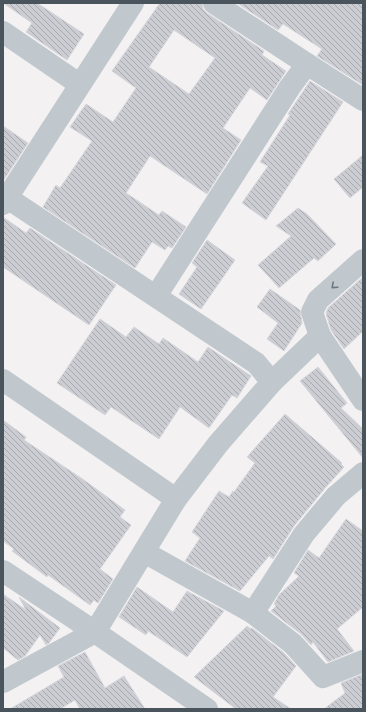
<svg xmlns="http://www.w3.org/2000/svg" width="366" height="712" font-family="'Exo 2',sans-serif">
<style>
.building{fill:url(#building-back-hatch);stroke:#d6d7dc;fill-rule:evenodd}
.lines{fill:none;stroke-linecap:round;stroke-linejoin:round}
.minor{stroke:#c0c8ce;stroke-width:22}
.oneway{stroke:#6d777f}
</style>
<defs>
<pattern id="building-back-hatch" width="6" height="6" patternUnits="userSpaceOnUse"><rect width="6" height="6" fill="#cbcdd3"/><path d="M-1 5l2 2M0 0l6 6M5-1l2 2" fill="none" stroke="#a7a9ae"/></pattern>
</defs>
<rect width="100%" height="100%" fill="#f3f1f1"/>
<!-- building -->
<g class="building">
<path d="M3,3H37L84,34L67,60L26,32L32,23Z"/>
<path d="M160,3H202L203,9L207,13L264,51L262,55L286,71L267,100L250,88L223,128L241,140L207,194L150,156L126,193L159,215L162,211L186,227L172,248L168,246L165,250L152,242L135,268L43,207L56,185L60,188L92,141L70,127L86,104L113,122L136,88L112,71ZM174,30L215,58L189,94L149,67Z"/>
<path d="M237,3H363V85L317,56L322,49L283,24L278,30Z"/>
<path d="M310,81L343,102L266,220L242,203L268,166L260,162L290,115L288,114Z"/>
<path d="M3,126L28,143L3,181Z"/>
<path d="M363,155V187L350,198L334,179Z"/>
<path d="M298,208L307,214L336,244L318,261L314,258L279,288L258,265L291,236L276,226Z"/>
<path d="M3,217L26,233L30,228L116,285L89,325L3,267Z"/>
<path d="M207,240L235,260L201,309L179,294L197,267L192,263Z"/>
<path d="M363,277V331L344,349L331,330L326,313L328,308Z"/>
<path d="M270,289L300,310L302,323L284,351L267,339L278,323L257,307Z"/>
<path d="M100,319L126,337L134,327L159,344L163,338L198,362L208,347L251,376L237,398L232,395L209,428L180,407L159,439L111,407L105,415L57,383Z"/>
<path d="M318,367L347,403L341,408L363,429V458L300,381Z"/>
<path d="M285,414L342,463L341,464L344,467L326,487L294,526L273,559L269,556L240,591L185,561L200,538L192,532L219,491L229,497L233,491L234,492L255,463L247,457Z"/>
<path d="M3,420L26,437L24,440L84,480L125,510L120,517L131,525L100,569L113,579L98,603L94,600L90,605L48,575L47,577L12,551L14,549L3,541Z"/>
<path d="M346,519L363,531V607L337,629L354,651L328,662L313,642L311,645L301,634L271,611L276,606L274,604L279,595L299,576L294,573L308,550L319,558Z"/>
<path d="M137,587L173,612L187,591L224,611L187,657L148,631L146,635L119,617Z"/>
<path d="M3,594L26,610L19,597L60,628L49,643L46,645L40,635L25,656L18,660L3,648Z"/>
<path d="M247,626L251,629L252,628L284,653L296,666L273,697L291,709H236L194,677Z"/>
<path d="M85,652L105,688L124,676L145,709H80L75,700L60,709H10L64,677L58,666Z"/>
<path d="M363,674V709H324L345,693L341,683Z"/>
</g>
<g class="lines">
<!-- minor -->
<g class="minor">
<path d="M214,3L307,64"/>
<path d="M3,32L79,84"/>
<path d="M3,195L256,363L272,382L218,444L176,499L95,632L3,682"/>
<path d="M3,204L133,3"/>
<path d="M363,260L318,300L312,312L320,336L363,400"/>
<path d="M156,296L290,87L307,64L363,100"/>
<path d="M3,380L176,499"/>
<path d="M272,382L320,336"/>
<path d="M144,552L253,613L293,644L323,677L363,661"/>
<path d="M3,571L95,632L207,709"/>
<path d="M253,613L304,534L336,496L363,473"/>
</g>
</g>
<!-- one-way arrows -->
<defs><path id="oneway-chevron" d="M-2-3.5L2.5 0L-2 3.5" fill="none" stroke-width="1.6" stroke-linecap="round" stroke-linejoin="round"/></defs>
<use class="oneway" href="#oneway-chevron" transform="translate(334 286) rotate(138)"/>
<!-- border -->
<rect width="366" height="712" fill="none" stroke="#4a545d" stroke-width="8"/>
</svg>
